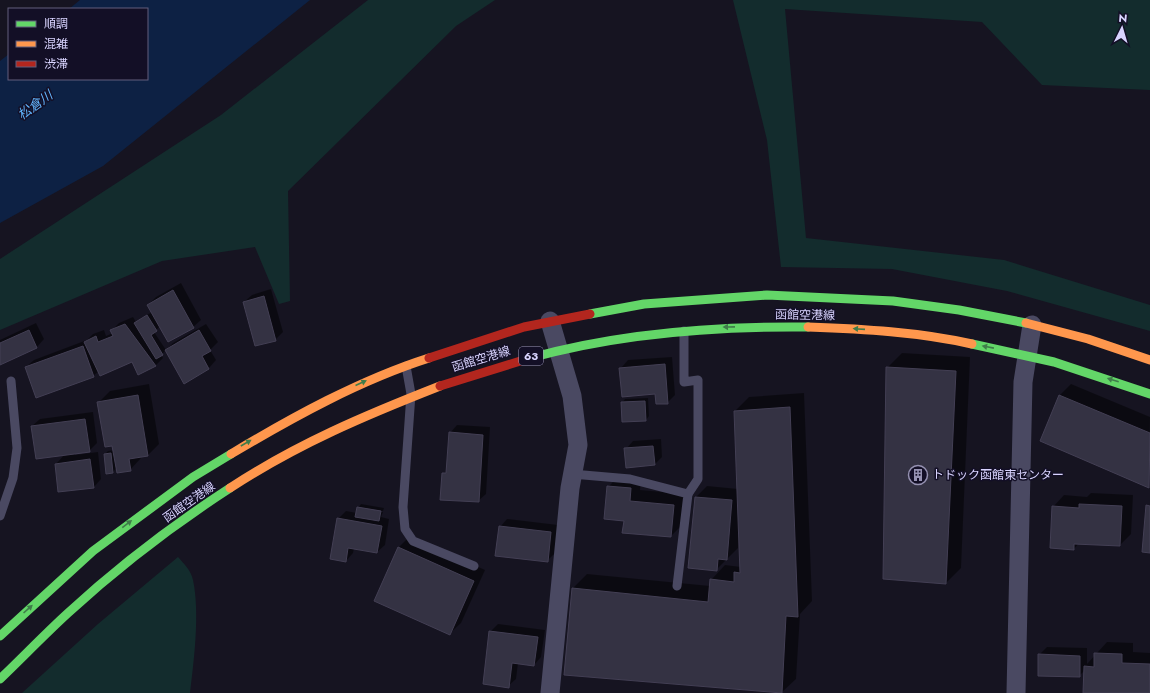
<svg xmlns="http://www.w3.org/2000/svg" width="1150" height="693" font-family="Jost,'Noto Sans JP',sans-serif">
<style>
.green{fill:#132c2d}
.water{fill:#0d2144}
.shadow{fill:#0007}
.building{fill:#343243;stroke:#433f54}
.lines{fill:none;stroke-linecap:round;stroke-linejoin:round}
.lane{stroke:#4a4962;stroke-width:9}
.street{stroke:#4a4962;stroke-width:19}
.fast{stroke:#63d668;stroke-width:9}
.slow{stroke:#ff974d;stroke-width:9}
.jam{stroke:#b3261e;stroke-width:9}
.oneway{fill:#3f7c4a}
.labels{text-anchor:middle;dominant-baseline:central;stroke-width:3;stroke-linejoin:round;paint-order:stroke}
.shield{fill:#130f26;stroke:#9e99be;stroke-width:1}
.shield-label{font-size:11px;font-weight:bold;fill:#d9d4ff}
.street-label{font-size:12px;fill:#d9d4ff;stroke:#130f26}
.poi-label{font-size:12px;fill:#d9d4ff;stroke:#130f26;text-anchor:start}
.water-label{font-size:13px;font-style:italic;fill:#62b6ff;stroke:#130f26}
</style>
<rect width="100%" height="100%" fill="#161421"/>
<!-- green -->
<g class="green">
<path d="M368,0H495L456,26L288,191L290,301L279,304L255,247L162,261L0,330V259L221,115Z"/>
<path d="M733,0H1150V90L1042,85L982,22L785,9L806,238L1004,260L1150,305V331L1007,291L892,269L781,267L767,140Z"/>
<path d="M178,557C184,564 191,570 193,580C200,613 194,660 190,693H22L98,624Z"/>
</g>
<!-- water -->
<path class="water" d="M80,0H310L103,166L0,223V61L9,54V79H147V9H69Z"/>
<!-- shadow -->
<g class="shadow">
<path d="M181,283L201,320L193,327L160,326L154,332L166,350L173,343L206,324L218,342L210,350L216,360L209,368L185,382L166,350L161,355L163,358L156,365L138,373L132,360L99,371L93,376L26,367L34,360L87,340L93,334L104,330L106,336L113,333L112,330L119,323L133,317L136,322L152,312L148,305L156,297Z"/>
<path d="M271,289L283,332L275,340L244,302L252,295Z"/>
<path d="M36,323L44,339L37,347L0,364V340Z"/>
<path d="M902,353L970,357L961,568L946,583L884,579L887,368Z"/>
<path d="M672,357L675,395L667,403L621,368L628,360Z"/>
<path d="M149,384L159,444L148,455L141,456V458L130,470L117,467L113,472L105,454L108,451L114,450L99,402L110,391Z"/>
<path d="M1071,384L1150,417L1149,486L1060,395Z"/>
<path d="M804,393L812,601L800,614L796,679L781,693L565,675L573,588L587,574L710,586L711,580L725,565L741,567L739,539L738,548L716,570L689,567L696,497L707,486L738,489L735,411L749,397Z"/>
<path d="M648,398L649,416L646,420L622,403L625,399Z"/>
<path d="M93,412L97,443L89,451L75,453V455L98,452L101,479L94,487L56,464L65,454L32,426L40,419Z"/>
<path d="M457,425L490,427L486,494L478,501L443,474L448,470L450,433Z"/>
<path d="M661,439L662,457L655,464L626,449L633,441Z"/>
<path d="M619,476L641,478L640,490L685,494L682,525L671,536L625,520L608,487Z"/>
<path d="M1091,493L1133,495L1131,534L1120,545L1079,543L1074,549L1053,507L1064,495L1087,497Z"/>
<path d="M361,504L384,508L383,511L359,507V509L383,512L381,517L389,519L385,545L377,552L354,548L353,553L346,561L338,519L346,511L357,513L358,508Z"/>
<path d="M507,519L558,525L555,553L547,561L500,527Z"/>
<path d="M410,536L485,570L461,623L449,634L375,601L399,547Z"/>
<path d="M498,624L545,630L541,657L534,665L518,663L516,679L508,686L490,632Z"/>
<path d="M1107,642L1133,643V652L1150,653V693H1084V671L1079,676L1039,655L1047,647L1087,648V664Z"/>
</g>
<!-- building -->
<g class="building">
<path d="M173,290L194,328L168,342L147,305Z"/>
<path d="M264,296L276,341L255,346L243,302Z"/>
<path d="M147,315L157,331L151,335L163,355L156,359L134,323Z"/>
<path d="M125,324L156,366L138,375L132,362L100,376L84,342L96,336L98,342L113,336L110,330Z"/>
<path d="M29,330L37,348L0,365V343Z"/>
<path d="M199,330L211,351L202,356L209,369L184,384L165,350Z"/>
<path d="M83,346L94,377L36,398L25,367Z"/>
<path d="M665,364L668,404H656L655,394L622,397L619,368Z"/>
<path d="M886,367L956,371L946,584L883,579Z"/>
<path d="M138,395L148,456L129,459L131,471L117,473L112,446L105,447L97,402Z"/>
<path d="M1059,395L1150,433L1149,488L1040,441Z"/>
<path d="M645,401L646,421L622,422L621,402Z"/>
<path d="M790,407L798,617L786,616L782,693L564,675L572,588L708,602L710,579L734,582V572L740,573L734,411Z"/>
<path d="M85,419L90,452L36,459L31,426Z"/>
<path d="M449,432L483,435L479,502L440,500L442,473H446Z"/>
<path d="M653,446L655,465L626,468L624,448Z"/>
<path d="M111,453L113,473L106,474L104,454Z"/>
<path d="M90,459L94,488L58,492L55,464Z"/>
<path d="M607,486L631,488L630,501L674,505L671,537L622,533L624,521L604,519Z"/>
<path d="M695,497L732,500L727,560L718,559L717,571L688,568Z"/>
<path d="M1079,504L1122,506L1120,546L1074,544V550L1050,548L1052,506L1079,508Z"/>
<path d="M1146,505L1150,506V553L1142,552Z"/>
<path d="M357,507L381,511L379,521L355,517Z"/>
<path d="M337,518L382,526L377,553L348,548L346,562L330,559Z"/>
<path d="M499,526L551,532L548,562L495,556Z"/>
<path d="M398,547L474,581L450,635L374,601Z"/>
<path d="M489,631L538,637L534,666L512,663L509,688L483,684Z"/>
<path d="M1094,653L1122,654V663L1150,664V693H1083L1084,666L1094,667Z"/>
<path d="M1038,654L1080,656V677L1038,676Z"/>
</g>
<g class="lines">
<!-- lane -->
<g class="lane">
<path d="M684,331V382L698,380V479L688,494"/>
<path d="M406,366L411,394L403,507L405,529L413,541L474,566"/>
<path d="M572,474L630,479L688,494L677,586"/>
<path d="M0,516L13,478L17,448L11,381"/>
</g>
<!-- street -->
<g class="street">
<path d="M550,321L572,396L578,445L570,488L550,693"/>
<path d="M1016,693L1023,382L1032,325"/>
</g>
<!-- fast -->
<g class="fast">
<path d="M590,314L644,304L767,295L893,301L959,310L1026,323"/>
<path d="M972,344L1054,362L1150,394"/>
<path d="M530,358C620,333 715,326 808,327"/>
<path d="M0,636L93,551L193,477L231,454"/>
<path d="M0,679C23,657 45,634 68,613C118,567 173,525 230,488"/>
</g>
<!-- slow -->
<g class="slow">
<path d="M1026,323L1088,339L1150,360"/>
<path d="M808,327C863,329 919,332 972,344"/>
<path d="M231,454C293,417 360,380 429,358"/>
<path d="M230,488C297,444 366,415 440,386"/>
</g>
<!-- jam -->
<g class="jam">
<path d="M429,358L524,327L590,314"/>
<path d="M440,386L530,358"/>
</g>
</g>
<!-- one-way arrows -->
<defs><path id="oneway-solid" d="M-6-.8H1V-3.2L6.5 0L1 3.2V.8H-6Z"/></defs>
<g class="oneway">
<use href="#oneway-solid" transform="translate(729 327) rotate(179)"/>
<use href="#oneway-solid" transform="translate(859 329) rotate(-176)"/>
<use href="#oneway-solid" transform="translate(988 347) rotate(-169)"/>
<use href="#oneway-solid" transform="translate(1113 380) rotate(-162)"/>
<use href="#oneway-solid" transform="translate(361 383) rotate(-24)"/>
<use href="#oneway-solid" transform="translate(246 443) rotate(-30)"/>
<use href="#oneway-solid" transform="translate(127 524) rotate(-38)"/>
<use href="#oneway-solid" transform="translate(28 609) rotate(-42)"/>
</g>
<!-- icons -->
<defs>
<symbol id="building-ring" viewBox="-11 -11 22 22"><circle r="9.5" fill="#130f26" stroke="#9591b1" stroke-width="1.5"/><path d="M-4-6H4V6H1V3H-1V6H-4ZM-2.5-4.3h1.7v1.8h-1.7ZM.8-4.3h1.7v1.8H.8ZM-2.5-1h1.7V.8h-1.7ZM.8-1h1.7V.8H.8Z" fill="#9591b1"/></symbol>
</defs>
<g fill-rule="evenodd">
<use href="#building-ring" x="907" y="464" width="22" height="22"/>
</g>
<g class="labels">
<!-- shield labels -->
<rect class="shield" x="519" y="347" width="24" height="18" rx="3"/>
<g class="shield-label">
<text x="531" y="356">63</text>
</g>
<!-- street labels -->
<g class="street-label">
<text transform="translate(805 315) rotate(1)">函館空港線</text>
<text transform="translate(481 359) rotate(-17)">函館空港線</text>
<text transform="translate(189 502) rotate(-35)">函館空港線</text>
</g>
<!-- poi labels -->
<g class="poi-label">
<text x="932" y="475">トドック函館東センター</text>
</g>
<!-- water labels -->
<g class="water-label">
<text transform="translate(35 105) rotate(-36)">松倉川</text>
</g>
</g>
<!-- legend -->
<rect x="8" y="8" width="140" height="72" fill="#130f26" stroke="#625e7d"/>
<rect x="16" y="21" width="20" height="6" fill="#63d668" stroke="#625e7d"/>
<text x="44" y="28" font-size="12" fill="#d9d4ff">順調</text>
<rect x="16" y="41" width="20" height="6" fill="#ff974d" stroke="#625e7d"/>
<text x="44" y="48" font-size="12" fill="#d9d4ff">混雑</text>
<rect x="16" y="61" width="20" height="6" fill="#b3261e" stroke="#625e7d"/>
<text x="44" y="68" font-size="12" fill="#d9d4ff">渋滞</text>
<!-- north arrow -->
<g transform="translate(1122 28) rotate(5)" stroke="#130f26" stroke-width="3" paint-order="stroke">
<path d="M0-3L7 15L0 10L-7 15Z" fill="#d9d4ff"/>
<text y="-6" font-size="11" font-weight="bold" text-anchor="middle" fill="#d9d4ff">N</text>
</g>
</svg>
